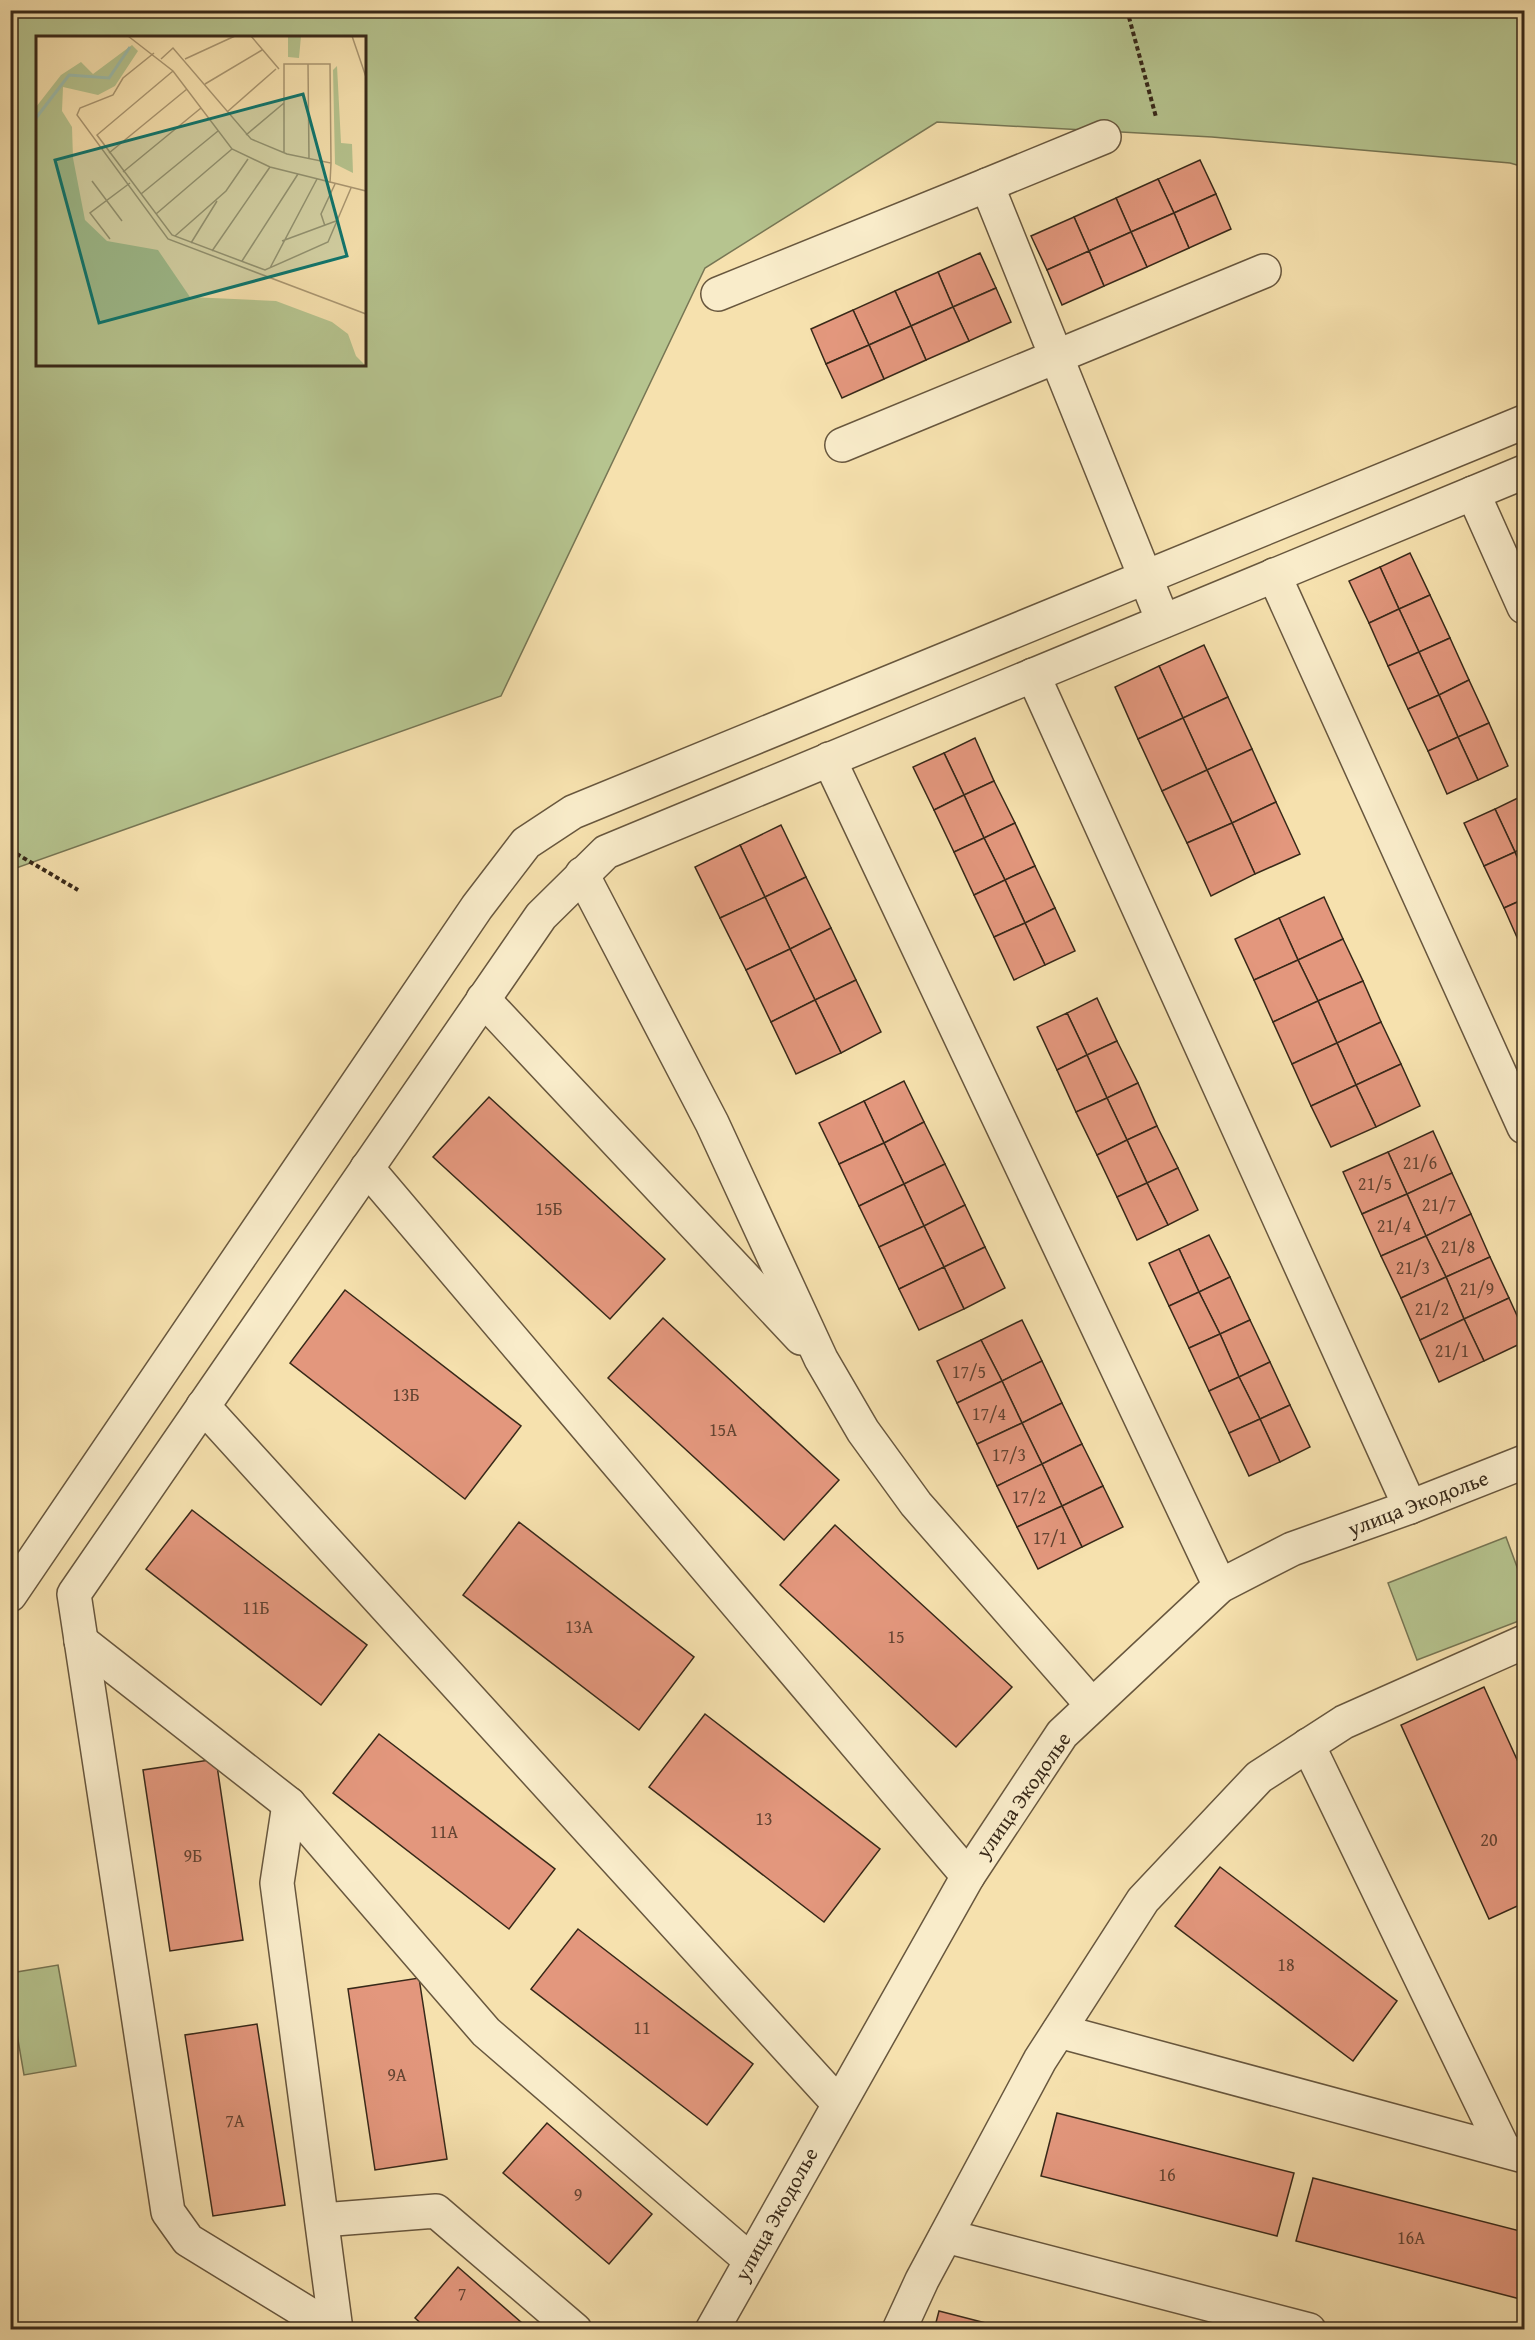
<svg xmlns="http://www.w3.org/2000/svg" width="1535" height="2340" font-family="'Gentium Book Plus',serif">
<style>
.green{fill:#b6c48f;stroke:#777654;stroke-width:1.5;fill-rule:evenodd}
.building{fill:#e3977d;stroke:#382919;stroke-width:1.5}
.lines{fill:none;stroke-linecap:round;stroke-linejoin:round}
.minor-casing{stroke:#68573e;stroke-width:36}
.path{stroke:#382919;stroke-width:4;stroke-dasharray:4.5 3;stroke-linecap:butt}
.minor{stroke:#f9ecca;stroke-width:33}
.labels{text-anchor:middle;dominant-baseline:central;stroke-width:4.5;stroke-linejoin:round;paint-order:stroke}
.number-label{font-size:18px;fill:#634432}
.street-label{font-size:21px;fill:#382919;stroke:#f9ecca}
.inset-river{fill:none;stroke:#9dbdad;stroke-width:3}
.inset-road{fill:none;stroke:#aa9772;stroke-width:1.5}
.view{fill:#0f766e;fill-opacity:0.15;stroke:#0f766e;stroke-width:3}
.inset-edge{fill:none;stroke:#382919;stroke-width:3}
</style>
<rect width="100%" height="100%" fill="#f6e1ae"/>
<filter id="stains"><feTurbulence type="fractalNoise" baseFrequency=".00333" numOctaves="4"/><feColorMatrix values="0 0 0 0 .2 0 0 0 0 .09 0 0 0 0 .02 0 0 0 .5 -.17"/></filter>
<radialGradient id="worn" r=".72"><stop offset=".6" stop-color="#630" stop-opacity="0"/><stop offset="1" stop-color="#630" stop-opacity=".3"/></radialGradient>
<!-- green -->
<g class="green">
<path d="M11,11H1524V167L1510,163L1212,137L937,122L705,268L501,696L16,868L11,885ZM38,38H364V364H38Z"/>
<path d="M1506,1537L1524,1586V1619L1417,1660L1388,1583Z"/>
<path d="M58,1965L76,2066L24,2075L11,1999V1973Z"/>
</g>
<!-- building -->
<g class="building">
<path d="M1200,160L1216,194L1174,213L1158,179Z"/>
<path d="M1158,179L1174,213L1131,232L1116,198Z"/>
<path d="M1216,194L1231,229L1189,248L1174,213Z"/>
<path d="M1116,198L1131,232L1089,251L1074,217Z"/>
<path d="M1174,213L1189,248L1147,267L1131,232Z"/>
<path d="M1074,217L1089,251L1047,270L1031,236Z"/>
<path d="M1131,232L1147,267L1104,286L1089,251Z"/>
<path d="M1089,251L1104,286L1062,305L1047,270Z"/>
<path d="M980,253L996,288L953,307L938,272Z"/>
<path d="M938,272L953,307L911,326L895,291Z"/>
<path d="M996,288L1011,322L969,341L953,307Z"/>
<path d="M895,291L911,326L869,345L853,310Z"/>
<path d="M953,307L969,341L926,360L911,326Z"/>
<path d="M853,310L869,345L826,364L811,329Z"/>
<path d="M911,326L926,360L884,379L869,345Z"/>
<path d="M869,345L884,379L842,398L826,364Z"/>
<path d="M1410,553L1430,595L1399,609L1380,567Z"/>
<path d="M1380,567L1399,609L1369,623L1349,581Z"/>
<path d="M1430,595L1450,638L1419,652L1399,609Z"/>
<path d="M1399,609L1419,652L1388,666L1369,623Z"/>
<path d="M1450,638L1469,680L1439,695L1419,652Z"/>
<path d="M1204,645L1228,697L1183,718L1159,666Z"/>
<path d="M1419,652L1439,695L1408,709L1388,666Z"/>
<path d="M1159,666L1183,718L1138,739L1115,687Z"/>
<path d="M1469,680L1489,723L1458,737L1439,695Z"/>
<path d="M1439,695L1458,737L1428,751L1408,709Z"/>
<path d="M1228,697L1252,749L1207,770L1183,718Z"/>
<path d="M1183,718L1207,770L1162,791L1138,739Z"/>
<path d="M1489,723L1508,766L1478,780L1458,737Z"/>
<path d="M1458,737L1478,780L1447,794L1428,751Z"/>
<path d="M975,738L994,781L964,795L944,753Z"/>
<path d="M1252,749L1276,802L1232,823L1207,770Z"/>
<path d="M944,753L964,795L934,810L913,767Z"/>
<path d="M1207,770L1232,823L1187,843L1162,791Z"/>
<path d="M994,781L1015,823L984,838L964,795Z"/>
<path d="M964,795L984,838L954,852L934,810Z"/>
<path d="M1524,795V847L1515,852L1495,809Z"/>
<path d="M1276,802L1300,854L1255,874L1232,823Z"/>
<path d="M1495,809L1515,852L1484,866L1464,823Z"/>
<path d="M1015,823L1035,866L1005,880L984,838Z"/>
<path d="M1232,823L1255,874L1211,896L1187,843Z"/>
<path d="M781,825L806,877L765,897L740,845Z"/>
<path d="M984,838L1005,880L974,895L954,852Z"/>
<path d="M740,845L765,897L720,918L695,867Z"/>
<path d="M1524,847V874L1515,852Z"/>
<path d="M1515,852L1524,874V899L1504,908L1484,866Z"/>
<path d="M1035,866L1055,908L1025,923L1005,880Z"/>
<path d="M806,877L831,928L790,949L765,897Z"/>
<path d="M1005,880L1025,923L994,937L974,895Z"/>
<path d="M765,897L790,949L746,970L720,918Z"/>
<path d="M1324,897L1343,939L1298,960L1279,918Z"/>
<path d="M1524,899V950L1523,951L1504,908Z"/>
<path d="M1055,908L1075,951L1045,965L1025,923Z"/>
<path d="M1279,918L1298,960L1254,980L1235,939Z"/>
<path d="M1025,923L1045,965L1014,980L994,937Z"/>
<path d="M831,928L856,980L815,1000L790,949Z"/>
<path d="M1343,939L1363,981L1318,1001L1298,960Z"/>
<path d="M790,949L815,1000L771,1022L746,970Z"/>
<path d="M1298,960L1318,1001L1273,1022L1254,980Z"/>
<path d="M856,980L881,1032L841,1053L815,1000Z"/>
<path d="M1363,981L1381,1022L1337,1043L1318,1001Z"/>
<path d="M1097,998L1117,1041L1087,1055L1067,1013Z"/>
<path d="M815,1000L841,1053L796,1074L771,1022Z"/>
<path d="M1318,1001L1337,1043L1292,1064L1273,1022Z"/>
<path d="M1067,1013L1087,1055L1057,1070L1037,1027Z"/>
<path d="M1381,1022L1401,1064L1356,1085L1337,1043Z"/>
<path d="M1117,1041L1138,1083L1107,1098L1087,1055Z"/>
<path d="M1337,1043L1356,1085L1311,1106L1292,1064Z"/>
<path d="M1087,1055L1107,1098L1076,1112L1057,1070Z"/>
<path d="M1401,1064L1420,1106L1376,1127L1356,1085Z"/>
<path d="M904,1081L924,1122L884,1143L864,1101Z"/>
<path d="M1138,1083L1157,1126L1127,1140L1107,1098Z"/>
<path d="M1356,1085L1376,1127L1331,1147L1311,1106Z"/>
<path d="M489,1097L665,1259L610,1319L433,1157Z"/>
<path d="M1107,1098L1127,1140L1097,1155L1076,1112Z"/>
<path d="M864,1101L884,1143L839,1164L819,1123Z"/>
<path d="M924,1122L945,1164L904,1184L884,1143Z"/>
<path d="M1157,1126L1178,1168L1147,1183L1127,1140Z"/>
<path d="M1433,1131L1452,1173L1407,1194L1388,1152Z"/>
<path d="M1127,1140L1147,1183L1117,1197L1097,1155Z"/>
<path d="M884,1143L904,1184L859,1206L839,1164Z"/>
<path d="M1388,1152L1407,1194L1362,1214L1343,1172Z"/>
<path d="M945,1164L965,1205L924,1226L904,1184Z"/>
<path d="M1178,1168L1198,1210L1168,1225L1147,1183Z"/>
<path d="M1452,1173L1471,1214L1426,1236L1407,1194Z"/>
<path d="M1147,1183L1168,1225L1137,1240L1117,1197Z"/>
<path d="M904,1184L924,1226L879,1247L859,1206Z"/>
<path d="M1407,1194L1426,1236L1381,1256L1362,1214Z"/>
<path d="M965,1205L985,1247L944,1267L924,1226Z"/>
<path d="M1471,1214L1490,1257L1446,1277L1426,1236Z"/>
<path d="M924,1226L944,1267L899,1289L879,1247Z"/>
<path d="M1209,1235L1230,1277L1199,1292L1179,1249Z"/>
<path d="M1426,1236L1446,1277L1401,1298L1381,1256Z"/>
<path d="M985,1247L1005,1288L964,1309L944,1267Z"/>
<path d="M1179,1249L1199,1292L1169,1306L1149,1263Z"/>
<path d="M1490,1257L1509,1298L1464,1319L1446,1277Z"/>
<path d="M944,1267L964,1309L919,1330L899,1289Z"/>
<path d="M1230,1277L1250,1320L1220,1334L1199,1292Z"/>
<path d="M1446,1277L1464,1319L1420,1340L1401,1298Z"/>
<path d="M345,1290L521,1426L465,1499L290,1363Z"/>
<path d="M1199,1292L1220,1334L1189,1348L1169,1306Z"/>
<path d="M1509,1298L1524,1331V1342L1484,1361L1464,1319Z"/>
<path d="M663,1318L839,1480L784,1540L608,1378Z"/>
<path d="M1464,1319L1484,1361L1439,1382L1420,1340Z"/>
<path d="M1022,1320L1042,1361L1002,1381L981,1340Z"/>
<path d="M1250,1320L1270,1362L1239,1377L1220,1334Z"/>
<path d="M1220,1334L1239,1377L1209,1391L1189,1348Z"/>
<path d="M981,1340L1002,1381L957,1403L937,1361Z"/>
<path d="M1042,1361L1062,1403L1022,1423L1002,1381Z"/>
<path d="M1270,1362L1290,1405L1260,1419L1239,1377Z"/>
<path d="M1239,1377L1260,1419L1229,1433L1209,1391Z"/>
<path d="M1002,1381L1022,1423L977,1444L957,1403Z"/>
<path d="M1062,1403L1082,1444L1042,1464L1022,1423Z"/>
<path d="M1290,1405L1310,1447L1280,1462L1260,1419Z"/>
<path d="M1260,1419L1280,1462L1249,1476L1229,1433Z"/>
<path d="M1022,1423L1042,1464L997,1486L977,1444Z"/>
<path d="M1082,1444L1103,1486L1062,1506L1042,1464Z"/>
<path d="M1042,1464L1062,1506L1017,1527L997,1486Z"/>
<path d="M1103,1486L1123,1527L1082,1547L1062,1506Z"/>
<path d="M1062,1506L1082,1547L1038,1569L1017,1527Z"/>
<path d="M192,1510L367,1645L321,1705L146,1569Z"/>
<path d="M519,1522L694,1657L639,1730L463,1595Z"/>
<path d="M835,1525L1012,1687L956,1747L780,1585Z"/>
<path d="M1484,1687L1524,1775V1903L1489,1919L1401,1725Z"/>
<path d="M705,1714L880,1849L824,1922L649,1787Z"/>
<path d="M379,1734L555,1869L509,1929L333,1793Z"/>
<path d="M216,1759L243,1940L170,1951L143,1770Z"/>
<path d="M1220,1867L1397,2001L1353,2061L1175,1926Z"/>
<path d="M578,1929L753,2064L707,2125L531,1989Z"/>
<path d="M419,1978L447,2159L375,2170L348,1989Z"/>
<path d="M257,2024L285,2205L213,2216L185,2035Z"/>
<path d="M1057,2113L1294,2173L1277,2236L1041,2176Z"/>
<path d="M547,2123L652,2214L609,2264L503,2173Z"/>
<path d="M1313,2178L1524,2232V2300L1296,2241Z"/>
<path d="M458,2267L530,2330H428L415,2318Z"/>
<path d="M939,2311L1013,2330H934Z"/>
</g>
<g class="lines">
<defs>
<g id="minor">
<path d="M987,185L1104,137"/>
<path d="M718,294L987,185L1163,621"/>
<path d="M842,445L1264,271"/>
<path d="M1473,493L1524,607"/>
<path d="M1274,575L1524,1127"/>
<path d="M1033,675L1410,1507"/>
<path d="M829,759L1220,1586"/>
<path d="M582,874L712,1123L821,1359L863,1431L916,1504L1092,1705"/>
<path d="M483,999L801,1338"/>
<path d="M367,1168L968,1876"/>
<path d="M203,1406L838,2103"/>
<path d="M10,1595L477,907L526,843L573,812L1524,422"/>
<path d="M81,1641L289,1804L486,2032L750,2260"/>
<path d="M1308,1745L1504,2150"/>
<path d="M289,1804L277,1883L336,2330"/>
<path d="M1059,2031L1524,2156"/>
<path d="M322,2220L436,2211L575,2330"/>
<path d="M946,2236L1309,2330"/>
<path d="M335,2330L188,2240L168,2212L74,1594L541,916L606,852L1524,472"/>
<path d="M712,2330L968,1876L1062,1734L1220,1586L1292,1549L1410,1507L1524,1462"/>
<path d="M899,2330L922,2280L1040,2060L1143,1900L1259,1777L1344,1722L1524,1642"/>
</g>
</defs>
<!-- minor casing -->
<use href="#minor" class="minor-casing"/>
<!-- path -->
<g class="path">
<path d="M1127,10L1156,117"/>
<path d="M10,850L78,890"/>
</g>
<!-- minor -->
<use href="#minor" class="minor"/>
</g>
<g class="labels">
<!-- number labels -->
<g class="number-label">
<text x="1420" y="1162">21/6</text>
<text x="1375" y="1183">21/5</text>
<text x="1439" y="1204">21/7</text>
<text x="549" y="1208">15Б</text>
<text x="1394" y="1225">21/4</text>
<text x="1458" y="1246">21/8</text>
<text x="1413" y="1267">21/3</text>
<text x="1477" y="1288">21/9</text>
<text x="1432" y="1308">21/2</text>
<text x="1452" y="1350">21/1</text>
<text x="969" y="1371">17/5</text>
<text x="406" y="1394">13Б</text>
<text x="989" y="1413">17/4</text>
<text x="723" y="1429">15А</text>
<text x="1009" y="1454">17/3</text>
<text x="1029" y="1496">17/2</text>
<text x="1050" y="1537">17/1</text>
<text x="256" y="1607">11Б</text>
<text x="579" y="1626">13А</text>
<text x="896" y="1636">15</text>
<text x="764" y="1818">13</text>
<text x="444" y="1831">11А</text>
<text x="1489" y="1839">20</text>
<text x="193" y="1855">9Б</text>
<text x="1286" y="1964">18</text>
<text x="642" y="2027">11</text>
<text x="397" y="2074">9А</text>
<text x="235" y="2120">7А</text>
<text x="1167" y="2174">16</text>
<text x="578" y="2194">9</text>
<text x="1411" y="2237">16А</text>
<text x="462" y="2293">7</text>
</g>
<!-- street labels -->
<g class="street-label">
<text transform="translate(1418 1503) rotate(-21)">улица Экодолье</text>
<text transform="translate(1023 1795) rotate(-55)">улица Экодолье</text>
<text transform="translate(776 2214) rotate(-61)">улица Экодолье</text>
</g>
</g>
<!-- overview -->
<g transform="translate(36 36)">
<rect width="330" height="330" fill="#f6e1ae"/>
<path d="M252,0H265L263,22L252,21ZM96,9L102,15L79,50L62,59L27,51L26,75L36,91L37,122L49,184L71,205L122,214L154,261L240,265L296,286L312,298L320,320L330,330H0V71L25,39L45,26L57,38ZM301,30L305,107L316,108L317,137L299,128L297,34Z" fill="#b6c48f"/>
<path class="inset-river" d="M0,82L33,39L73,42L94,11"/>
<path class="inset-road" d="M92,0L137,35L196,113L234,131L330,155M215,0L243,33M316,0L330,41M118,17L87,42L77,59L44,72L41,79L132,203L330,278M125,23L137,12L215,103L251,118L295,127L294,147M149,23L199,0M272,28L273,123M137,35L61,99L136,199L229,234L292,206L315,152M169,48L226,14M191,76L240,33M210,99L248,67M73,117L151,53M248,117V28H294L295,127M87,136L165,72M56,145L86,185M105,158L182,95M120,178L196,113M289,190L285,178L299,148M139,200L190,155L212,123M74,203L54,177L94,147M246,205L300,185M155,207L181,165M176,215L234,131M206,225L262,138M234,232L281,143"/>
<path class="view" d="M267,58L311,220L63,287L19,124Z"/>
<rect width="330" height="330" class="inset-edge"/>
</g>
<!-- margin -->
<rect width="1535" height="2340" fill="none" stroke="#f6e1ae" stroke-width="36"/>
<rect x="12" y="12" width="1511" height="2316" fill="none" stroke="#382919" stroke-width="3"/>
<rect x="18" y="18" width="1499" height="2304" fill="none" stroke="#382919" stroke-width="1.5"/>
<rect width="100%" height="100%" filter="url(#stains)"/>
<rect width="100%" height="100%" fill="url(#worn)"/>
</svg>
